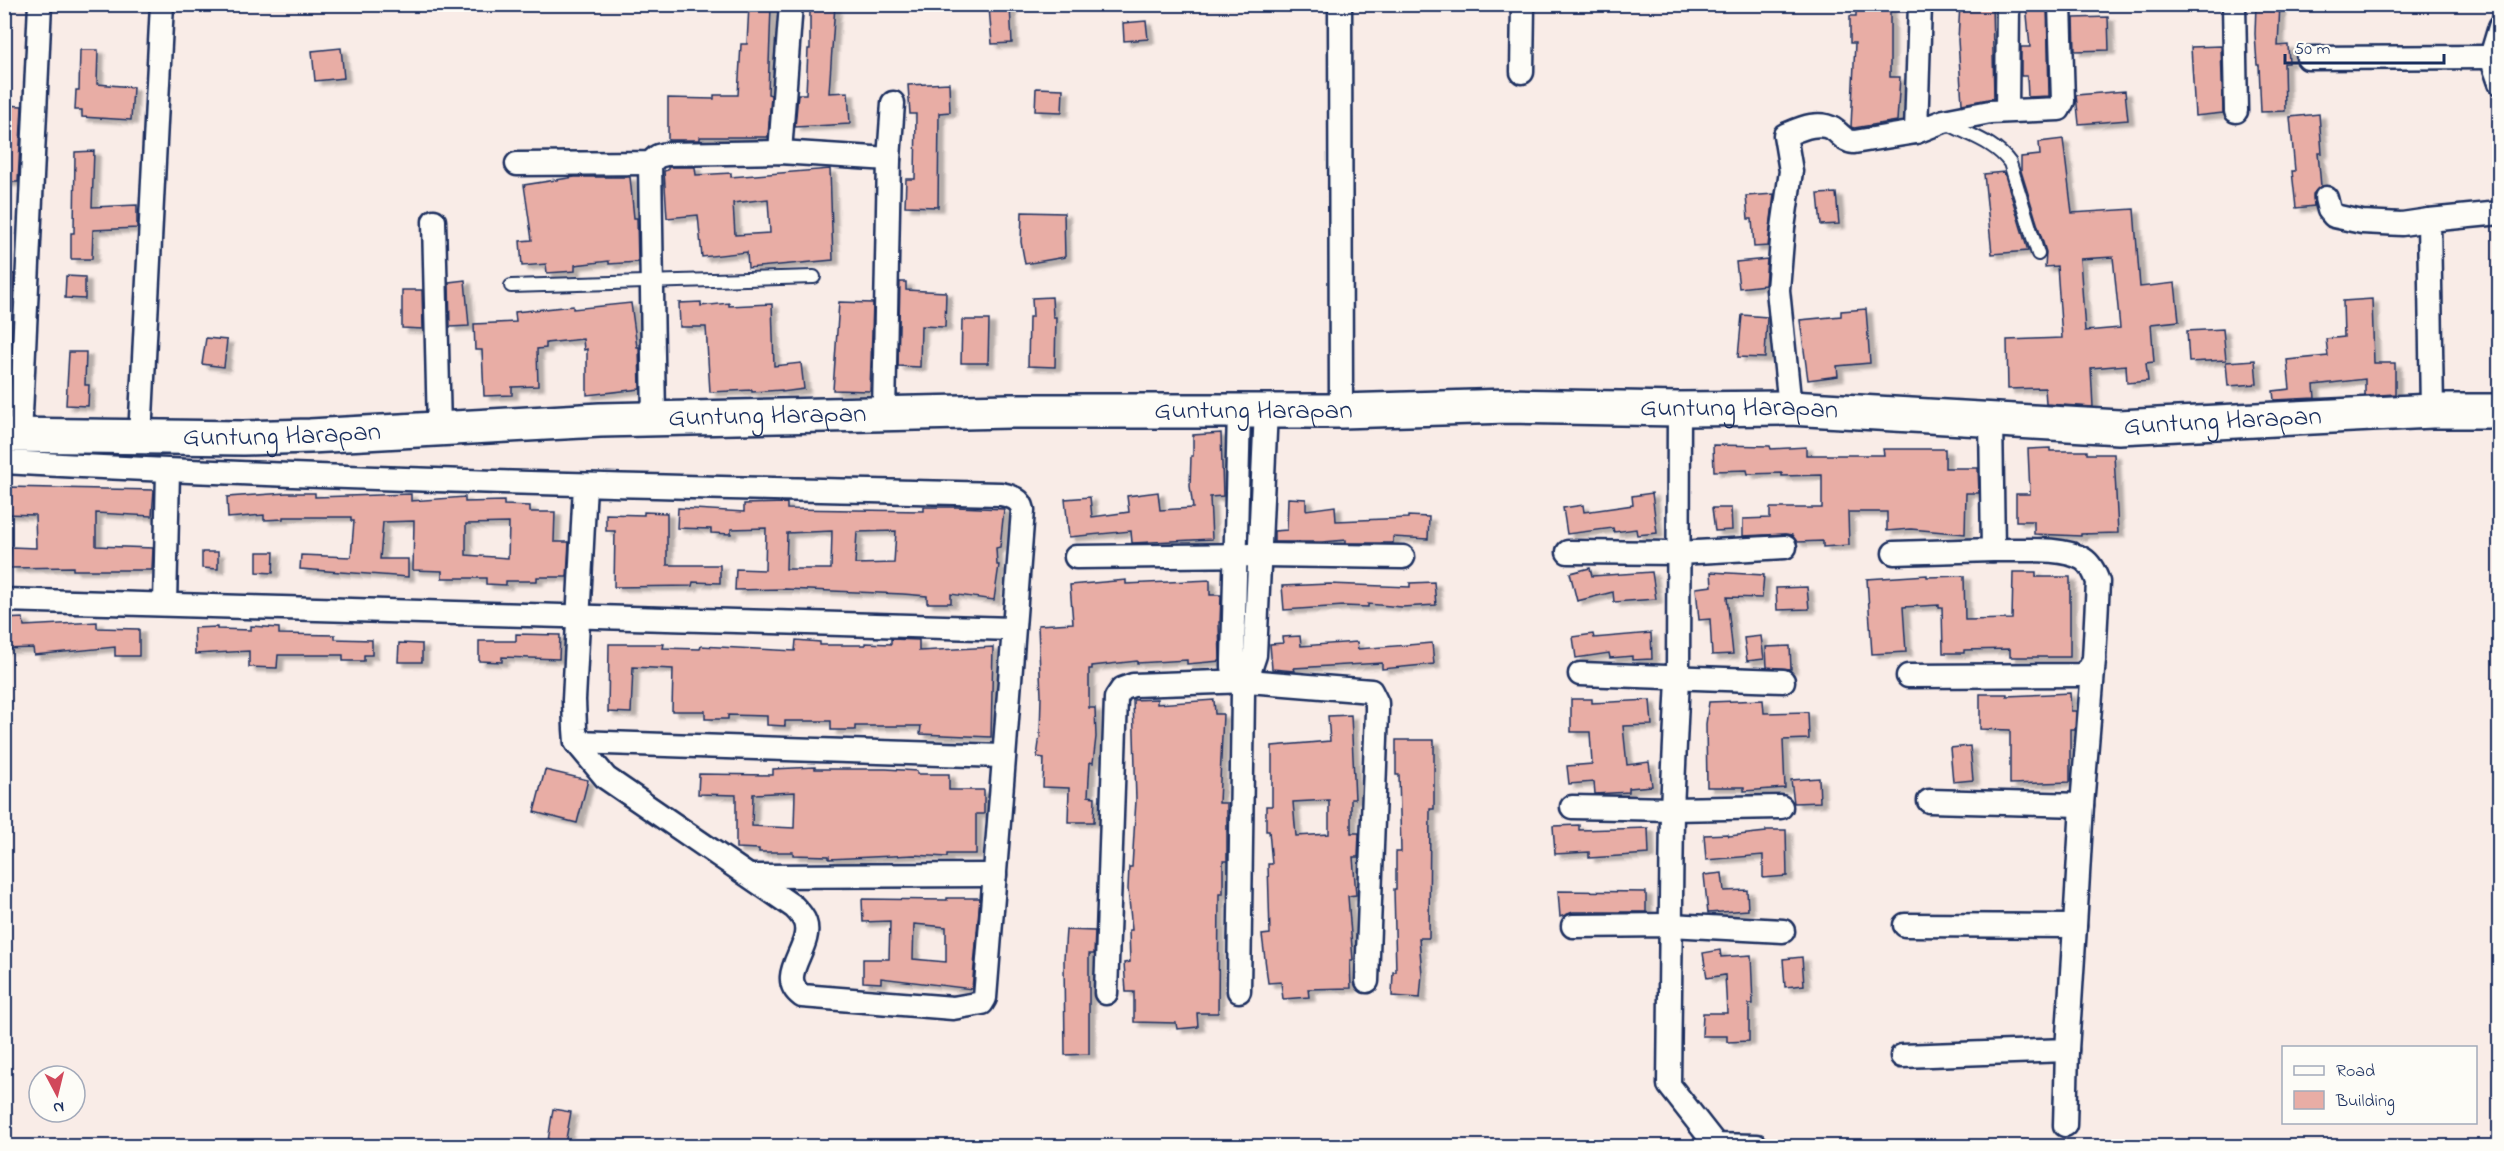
<svg xmlns="http://www.w3.org/2000/svg" width="2504" height="1151" font-family="'Indie Flower',sans-serif">
<style>
.building{fill:#e8ada5;stroke:#1b2f5e;stroke-width:1.5;fill-rule:evenodd;filter:url(#shadow)}
.lines{fill:none;stroke-linecap:round;stroke-linejoin:round}
.lane-casing{stroke:#1b2f5e;stroke-width:16}
.street-casing{stroke:#1b2f5e;stroke-width:27}
.secondary-casing{stroke:#1b2f5e;stroke-width:38}
.lane{stroke:#fdfcf7;stroke-width:12}
.street{stroke:#fdfcf7;stroke-width:22}
.secondary{stroke:#fdfcf7;stroke-width:33}
.labels{text-anchor:middle;dominant-baseline:central;stroke-width:6;stroke-linejoin:round;paint-order:stroke}
.street-label{font-size:27px;fill:#1b2f5e;stroke:#fdfcf7}
</style>
<defs>
<filter id="shadow"><feDropShadow dx="6" dy="4" stdDeviation="1.5" flood-color="#0004"/></filter>
</defs>
<rect width="100%" height="100%" fill="#f9ece7"/>
<filter id="ink" filterUnits="userSpaceOnUse"><feTurbulence type="fractalNoise" baseFrequency=".0167" numOctaves="2"/><feDisplacementMap in="SourceGraphic" scale="12" xChannelSelector="R" yChannelSelector="G"/><feConvolveMatrix kernelMatrix="1 2 1 2 8 2 1 2 1" color-interpolation-filters="sRGB"/></filter>
<g filter="url(#ink)">
<!-- building -->
<g class="building">
<path d="M1856,4H1890V77H1900L1897,121L1854,128L1851,127L1855,43H1850V16H1856Z"/>
<path d="M1960,4H1992L1994,98L1962,104L1958,40Z"/>
<path d="M2026,4H2047L2049,96L2028,97L2027,76H2021V47H2030Z"/>
<path d="M2256,4H2280L2278,46L2288,45L2289,63H2284L2285,111L2261,112L2259,65H2257L2255,34Z"/>
<path d="M749,5L771,6L768,94L771,95L768,137H700V140H668V98L714,99V95H738L741,44H747Z"/>
<path d="M810,5H835L829,93L848,92L850,124L795,127L798,94H806L808,49H810Z"/>
<path d="M1010,6L1012,43L992,44L989,7Z"/>
<path d="M2108,17L2109,50L2075,51L2074,18Z"/>
<path d="M1146,21L1148,39L1124,41L1123,23Z"/>
<path d="M2221,46L2223,113L2195,116L2191,47Z"/>
<path d="M341,48L344,78L315,81L312,51Z"/>
<path d="M80,50H98L97,84L133,87L131,120L82,117V110H75L76,90H79Z"/>
<path d="M949,83L950,112L939,113L938,207L905,206L906,179H915L916,114H910L908,85Z"/>
<path d="M1036,88L1063,89L1062,112L1035,111Z"/>
<path d="M2125,91L2128,120L2079,124L2076,95Z"/>
<path d="M4,105L22,106L18,182H4Z"/>
<path d="M2319,114L2322,153H2318L2321,186L2313,194L2314,206L2296,208L2292,171H2295L2290,117Z"/>
<path d="M2063,139L2072,213L2134,209L2140,287L2175,283L2179,321L2151,324L2154,362L2146,363L2148,381L2127,383L2126,365L2091,368L2093,407L2046,404L2045,388L2008,389L2007,340L2062,338L2057,266L2045,267L2046,252L2021,171V157L2040,155L2039,142ZM2113,257L2120,328L2085,331L2080,259Z"/>
<path d="M94,151L92,207L137,205V228L93,230L92,259H71V233H74L75,152Z"/>
<path d="M668,167H695L696,175L731,173V177L830,169L833,260L748,268L747,252L702,257L698,215L667,218L664,171L668,170ZM768,199L770,233L735,235L733,203Z"/>
<path d="M2004,172L2028,251L1992,254L1984,174Z"/>
<path d="M575,177H630L634,218H637L638,262L609,264V261L575,265V271L547,273L546,264L522,266L520,241L532,240L524,185Z"/>
<path d="M1836,193L1839,224L1821,225L1818,194Z"/>
<path d="M1774,194L1768,246L1754,247L1752,219H1748L1746,196Z"/>
<path d="M1022,212L1064,213L1065,257L1025,264L1021,242Z"/>
<path d="M1767,259L1765,285L1739,288L1736,262Z"/>
<path d="M4,273L14,274L13,299H4Z"/>
<path d="M66,276L85,277V299L65,298Z"/>
<path d="M465,280L469,326L450,327L449,282Z"/>
<path d="M900,282H906V290L946,292L945,327L921,326L920,367L898,366Z"/>
<path d="M402,290H422L423,329L402,328Z"/>
<path d="M1052,297L1053,317H1056L1055,367L1028,366L1029,317H1033L1032,298Z"/>
<path d="M2372,299L2374,363H2395V394L2365,396V379L2314,385L2315,398L2274,400L2273,391L2290,389L2287,360L2328,356L2326,339L2344,337L2343,301Z"/>
<path d="M701,302V306L729,303V306L772,304L774,366L801,363L804,389L782,392V390L752,392V390L710,392L706,327H680L679,303Z"/>
<path d="M839,302L873,303L870,391L833,390Z"/>
<path d="M631,303L637,347H639L640,389L587,395V349L584,350L583,339L546,343V348L537,349L538,386L512,387V395L484,396L482,350H475L474,324L516,322L515,312L573,306V309Z"/>
<path d="M1866,309L1870,363L1837,366L1838,376L1808,380L1800,320L1841,316V311Z"/>
<path d="M1742,315L1767,317L1765,358L1738,357Z"/>
<path d="M962,320H989L988,363H961Z"/>
<path d="M2223,329L2226,360L2189,362L2187,331Z"/>
<path d="M206,338L227,340L224,367L202,364Z"/>
<path d="M69,352H86L85,385H89L88,406L66,405Z"/>
<path d="M2255,360L2257,384L2228,386L2226,362Z"/>
<path d="M1221,433L1223,496L1210,497L1212,539L1132,543L1131,531L1069,537L1065,499L1090,497L1092,517L1129,512L1127,496L1158,492L1160,510L1193,508L1190,486L1191,456H1193V435Z"/>
<path d="M1713,445L1770,446L1771,449L1806,447V455H1884L1883,449H1945V468H1978L1979,493H1966L1965,534L1911,529L1887,531V512H1848L1849,545L1823,547V541L1797,542L1792,535L1785,534L1743,536V519L1770,518V508H1822V475L1782,476V473L1748,474L1747,470L1714,471Z"/>
<path d="M2050,448V451H2087V454H2114L2118,533L2081,534V536L2034,534V521H2016V494H2030L2028,449Z"/>
<path d="M6,487L154,490L152,516L96,513V546L153,548L152,570H73V567L10,568L11,547L36,548L35,515L5,514Z"/>
<path d="M286,493H315V497L411,494V501L465,497V502L504,501V505L530,506V512H555L554,542H569L567,577H537V581H506V585L486,584V578H442V571L413,570L414,521L383,522L380,559H408V577L300,569L301,555L351,557L354,521H351V517H283V519L264,520V515L228,518L227,497ZM509,523L508,558L466,555V524Z"/>
<path d="M1652,493L1657,533L1637,535L1636,529L1614,532L1613,528L1567,534L1563,508L1583,505L1584,512L1633,505L1632,496Z"/>
<path d="M1288,498L1306,499V510L1335,506L1336,521L1408,518V516L1429,517L1428,539L1393,537V543H1346V540L1322,542H1274V531L1287,530Z"/>
<path d="M787,503V509L924,511V507H957L1004,509L1000,547L996,548L997,565H999L994,600L951,594V603H927V596L903,594L785,589L735,590L736,569L765,570L766,528L731,529V534L711,533V529L677,528L678,508L744,512V504ZM832,531L831,569H786L787,533ZM896,531L894,563L855,564L857,532Z"/>
<path d="M1712,508H1731L1732,530L1715,531Z"/>
<path d="M644,512L667,513V565H720V583L693,582L692,586L614,587L615,531H606V514L644,515Z"/>
<path d="M202,552H218V569L202,568Z"/>
<path d="M257,552H274L273,573L257,572Z"/>
<path d="M1590,568L1592,576L1652,572L1656,599L1614,602L1613,592L1577,601L1570,573Z"/>
<path d="M1711,572L1764,575L1762,598L1727,597L1733,654L1712,655L1710,619L1699,620L1696,588L1712,586Z"/>
<path d="M2013,572H2036V577H2070V657H2010V649L1964,650V653H1943L1942,607H1939V605L1903,607L1906,652L1872,654L1867,579L1927,575V577L1964,576L1965,620L2012,619Z"/>
<path d="M1126,580V584L1210,580V595H1221L1220,622H1219L1220,661L1187,664V660L1137,663V661L1092,666V669H1089V708H1095L1096,737L1093,763L1090,762L1088,796L1095,797L1094,822H1068L1069,788L1043,787L1044,758L1037,757L1040,735L1041,696L1038,625L1073,623L1070,585Z"/>
<path d="M1434,582L1436,605L1402,607L1368,604V607L1344,606L1284,610L1282,586L1329,584L1410,587V583Z"/>
<path d="M1807,587L1809,609L1777,610L1776,588Z"/>
<path d="M23,618L24,626L97,622V628L139,629V656H115V647L34,655L33,648L4,649V619Z"/>
<path d="M251,626L279,628V634L335,635V639L372,640V655H364V661H343V655H278L277,668L249,667V651L195,654L194,628L217,627V629L251,630Z"/>
<path d="M1651,633L1652,659L1632,660V656L1610,658L1609,653L1576,658L1573,637L1593,634L1594,638Z"/>
<path d="M516,634L560,635L559,659L502,657V662L479,661V641H516Z"/>
<path d="M1300,636L1301,646L1357,642L1358,649L1432,643L1434,664L1382,669V663L1294,668L1295,671L1272,669L1270,644L1283,643L1282,637Z"/>
<path d="M1761,636L1764,659L1747,661L1744,638Z"/>
<path d="M891,639L919,640V651L993,647L991,737L920,734L921,726H855V730H831V721H785V726L767,725V716L728,715V719H705V711H672L673,669L633,667L631,713L608,712L609,644H664L663,648L700,649L701,646L795,651L796,640L820,642V645H865V643L891,644Z"/>
<path d="M399,643L422,644V662H398Z"/>
<path d="M1790,646L1791,669L1767,667L1766,647Z"/>
<path d="M2070,693L2071,711H2076L2075,729H2070V782L2010,784V730L1980,729V694H2007V696Z"/>
<path d="M1157,699V704L1214,700L1215,714H1223L1219,803H1227V861H1223V894H1219L1218,1013H1197L1198,1027L1177,1029L1176,1023L1134,1022V992H1126L1124,963L1130,962L1129,930H1132L1128,889L1129,867H1132L1136,800L1133,700Z"/>
<path d="M1571,699H1592V703L1650,700L1652,725L1623,726L1627,765L1649,762L1652,786L1629,788V792L1595,794L1594,782L1569,784L1567,766L1592,764L1590,732H1571Z"/>
<path d="M1763,700L1764,713L1808,712L1809,739L1783,740L1785,788L1744,791V787H1707L1706,724L1709,702Z"/>
<path d="M1351,715L1355,799H1351V833H1359L1358,857H1353L1356,895L1348,896L1353,960H1350L1351,988L1308,989L1309,997L1283,999L1281,982L1268,983L1262,935L1270,934L1268,864H1272L1269,831H1266V806H1272V746L1330,741L1328,716ZM1329,800V834L1296,836L1293,802Z"/>
<path d="M1396,740H1434V809H1430L1429,938H1419L1422,974L1420,998L1392,996L1393,972H1396L1394,889H1396V852H1401L1399,775H1396Z"/>
<path d="M1970,746L1973,780L1953,782L1950,748Z"/>
<path d="M815,767V769H886L917,771V774H949V790H984V814H976V854H947V857L914,855L829,859V856L793,855V852H759V849L736,848V795L698,794L699,774L773,775V769ZM795,792L794,828L752,826L753,794Z"/>
<path d="M545,770L588,780L577,823L534,812Z"/>
<path d="M1819,778L1820,802L1794,803L1791,780Z"/>
<path d="M1579,825V830L1648,828L1649,854L1589,858V852L1555,854L1553,826Z"/>
<path d="M1766,830H1786L1787,876L1763,878V855L1706,860L1704,835L1728,834L1729,836L1766,832Z"/>
<path d="M1722,873L1724,891L1747,890L1748,910L1708,913L1704,875Z"/>
<path d="M1558,891L1646,892V912H1573L1560,917Z"/>
<path d="M947,898H980L972,989L881,978V983L863,982V959H889L890,921L863,922L862,899L947,900ZM914,924L946,927V962L913,959Z"/>
<path d="M1066,930L1095,931L1094,954H1089V1054L1065,1055L1064,959Z"/>
<path d="M1720,950L1721,957L1751,955L1753,1004H1749V1041L1727,1042V1036H1702L1703,1013H1727L1725,975L1707,978L1703,953Z"/>
<path d="M1802,957L1804,985L1785,987L1783,959Z"/>
<path d="M553,1109L571,1112L565,1144L548,1141Z"/>
</g>
<g class="lines">
<defs>
<g id="lane">
<path d="M1945,122C1968,135 1994,141 2010,163L2038,254"/>
<path d="M511,286L814,277"/>
</g>
<g id="street">
<path d="M1340,4L1341,411"/>
<path d="M2234,4L2236,111"/>
<path d="M2500,27L2491,57L2500,83"/>
<path d="M2308,58L2491,57"/>
<path d="M1522,72L1523,4"/>
<path d="M2007,110L2008,4"/>
<path d="M1916,132L1920,4"/>
<path d="M780,152L791,4"/>
<path d="M650,163L654,419"/>
<path d="M517,164L650,163L658,156L666,154L780,152L889,159"/>
<path d="M2326,198L2329,210L2334,216L2362,222L2402,224L2429,220"/>
<path d="M434,221L439,429"/>
<path d="M1790,408L1778,290L1783,228L1791,171L1785,135C1800,129 1818,120 1833,129C1841,134 1843,141 1854,142L1916,132L1944,121L1990,112L2059,109L2063,101L2060,4"/>
<path d="M1679,409L1678,678L1672,809L1669,1085L1712,1140L1713,1146"/>
<path d="M2432,411L2429,220L2500,213"/>
<path d="M884,414L889,159L893,103"/>
<path d="M20,436L40,4"/>
<path d="M140,437L162,4"/>
<path d="M4,462C337,480 669,487 1001,494C1011,496 1021,499 1023,510C1010,673 999,835 985,998L982,1003L953,1008L802,996C774,976 814,947 805,922C803,916 798,911 794,907L606,778L576,742L575,729L574,700L585,485"/>
<path d="M1568,552L1679,553L1785,547"/>
<path d="M1894,553L1993,550L1991,420"/>
<path d="M1076,557L1259,555L1403,557"/>
<path d="M4,600L1013,629"/>
<path d="M165,604L168,471"/>
<path d="M1580,674L1783,681"/>
<path d="M1908,676L2082,675L2090,668L2094,659L2098,582C2095,573 2091,564 2083,559C2062,546 2017,551 1993,550"/>
<path d="M1243,691L1255,655L1266,410"/>
<path d="M576,742L1002,756"/>
<path d="M1929,801L2082,805L2094,659"/>
<path d="M1572,807L1672,809L1781,807"/>
<path d="M751,876L995,875"/>
<path d="M1905,925L2075,926L2082,805"/>
<path d="M1573,926L1670,925L1783,931"/>
<path d="M1239,991L1243,691L1233,667V660L1239,411"/>
<path d="M1106,993L1116,698L1122,689L1133,685L1248,681L1371,691L1377,703V711L1367,981"/>
<path d="M1902,1056L2067,1050L2075,926"/>
<path d="M2065,1125L2067,1050"/>
<path d="M1712,1145L1757,1146"/>
</g>
<g id="secondary">
<path id="s1" d="M4,435L243,438L310,436L600,420L1010,411H1341L1508,406L1679,409L1790,408L2119,427L2432,411H2500"/>
</g>
</defs>
<!-- lane casing -->
<use href="#lane" class="lane-casing"/>
<!-- street casing -->
<use href="#street" class="street-casing"/>
<!-- secondary casing -->
<use href="#secondary" class="secondary-casing"/>
<!-- lane -->
<use href="#lane" class="lane"/>
<!-- street -->
<use href="#street" class="street"/>
<!-- secondary -->
<use href="#secondary" class="secondary"/>
</g>
</g>
<g class="labels">
<!-- street labels -->
<g class="street-label">
<text stroke="none"><textPath href="#s1" startOffset="1736">Guntung Harapan</textPath></text>
<text stroke="none"><textPath href="#s1" startOffset="1250">Guntung Harapan</textPath></text>
<text stroke="none"><textPath href="#s1" startOffset="764">Guntung Harapan</textPath></text>
<text stroke="none"><textPath href="#s1" startOffset="2220">Guntung Harapan</textPath></text>
<text stroke="none"><textPath href="#s1" startOffset="278">Guntung Harapan</textPath></text>
</g>
</g>
<!-- margin -->
<rect width="2504" height="1151" fill="none" stroke="#fdfcf7" stroke-width="24"/>
<rect x="12" y="12" width="2480" height="1127" fill="none" stroke="#1b2f5e" stroke-width="2" filter="url(#ink)"/>
<!-- legend -->
<rect x="2282" y="1046" width="195" height="78" fill="#fdfcf7" stroke="#a3aaba" stroke-width="1.5"/>
<rect x="2294" y="1066" width="30" height="9" fill="#fdfcf7" stroke="#a3aaba" stroke-width="1.5"/>
<text x="2336" y="1076" font-size="18" fill="#1b2f5e">Road</text>
<rect x="2294" y="1091" width="30" height="18" fill="#e8ada5" stroke="#a3aaba" stroke-width="1.5"/>
<text x="2336" y="1106" font-size="18" fill="#1b2f5e">Building</text>
<!-- north arrow -->
<g transform="translate(57 1094) rotate(173)"><circle r="28" fill="#fdfcf7" stroke="#a3aaba" stroke-width="1.5"/>
<path d="M0-4.5L10 22L0 15L-10 22Z" fill="#d1495b"/>
<text y="-9" font-size="16" font-weight="bold" text-anchor="middle" fill="#1b2f5e">N</text>
</g>
<!-- scale -->
<path d="M2285 54v9h159v-9" fill="none" stroke="#1b2f5e" stroke-width="3"/>
<text x="2294" y="54" font-size="18" fill="#1b2f5e" stroke="#fdfcf7" stroke-width="4.5" paint-order="stroke">50 m</text>
</svg>
